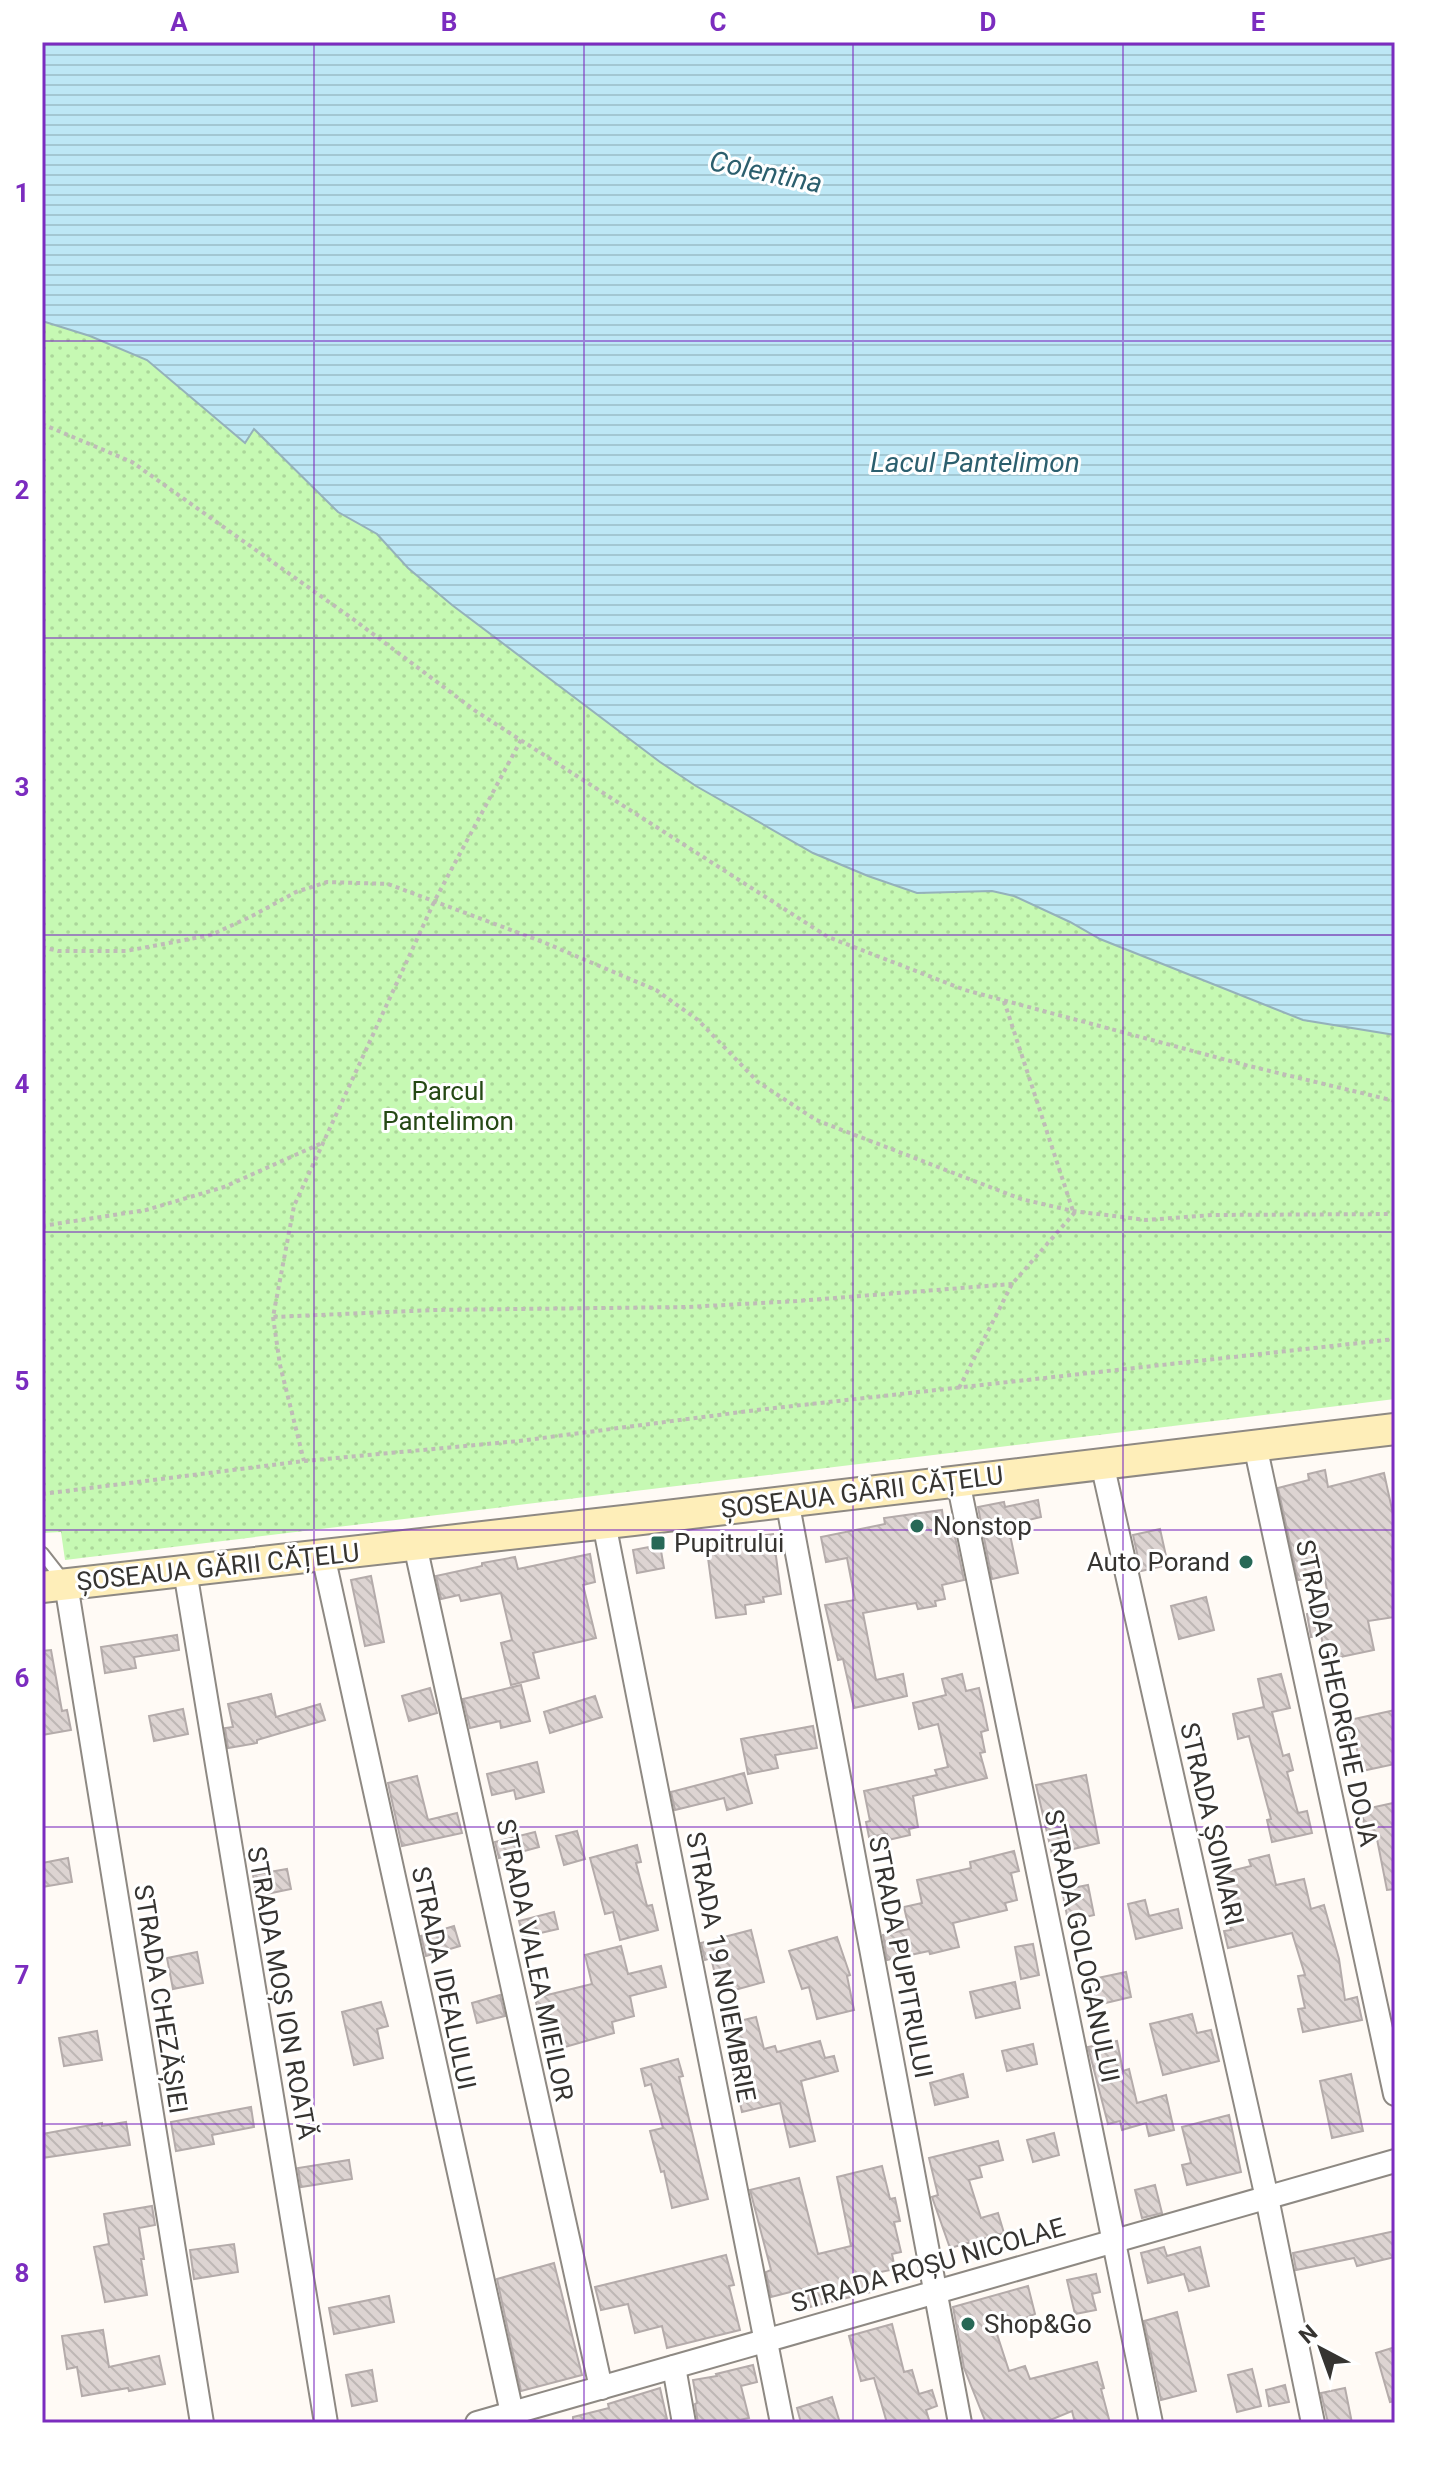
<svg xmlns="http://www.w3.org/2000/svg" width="1437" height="2465" font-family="Roboto,sans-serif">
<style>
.park{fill:url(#park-dots)}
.water{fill:url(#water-rules);stroke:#94b1ba;stroke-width:2}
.building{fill:url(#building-back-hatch);stroke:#b4abaa;stroke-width:2}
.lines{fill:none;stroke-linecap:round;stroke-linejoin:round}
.lane-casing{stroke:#8e8983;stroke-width:15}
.street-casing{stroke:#8e8983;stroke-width:26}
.secondary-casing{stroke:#8e8983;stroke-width:34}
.path{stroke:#bfbbb7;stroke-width:4;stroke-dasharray:4 4;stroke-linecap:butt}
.lane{stroke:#fff;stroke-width:11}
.street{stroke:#fff;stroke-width:22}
.secondary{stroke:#feeeb9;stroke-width:30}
.grid{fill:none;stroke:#7b2cbf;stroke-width:2;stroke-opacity:0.55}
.poi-dot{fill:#276856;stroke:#fff;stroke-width:3}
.labels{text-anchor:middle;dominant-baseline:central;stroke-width:6;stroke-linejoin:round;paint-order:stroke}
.park-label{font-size:26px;fill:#264915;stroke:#fff}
.street-label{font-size:26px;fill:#363431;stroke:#fff}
.poi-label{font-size:26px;fill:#363431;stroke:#fff;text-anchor:start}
.water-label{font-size:28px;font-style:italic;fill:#2c5f6e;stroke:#fff}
.neatline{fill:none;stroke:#7b2cbf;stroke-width:3}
.grid-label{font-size:26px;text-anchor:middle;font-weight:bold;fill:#7b2cbf}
</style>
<defs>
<pattern id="park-dots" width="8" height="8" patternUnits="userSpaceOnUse" patternTransform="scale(2)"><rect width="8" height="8" fill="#c6f9b3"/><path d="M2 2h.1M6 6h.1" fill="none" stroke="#abd69a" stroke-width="1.8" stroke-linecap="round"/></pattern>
<pattern id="water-rules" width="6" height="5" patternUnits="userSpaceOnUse" patternTransform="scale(2)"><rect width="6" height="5" fill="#bde7f5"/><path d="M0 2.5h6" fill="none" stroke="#a3c7d2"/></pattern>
<pattern id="building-back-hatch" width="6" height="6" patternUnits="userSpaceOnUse" patternTransform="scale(2)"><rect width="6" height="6" fill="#ddd4d2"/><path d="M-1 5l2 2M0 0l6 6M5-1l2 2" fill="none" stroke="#beb7b5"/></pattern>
</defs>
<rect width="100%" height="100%" fill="#fffaf5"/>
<!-- park -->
<path class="park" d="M42,321L90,336L147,360L245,442L254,429L338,512L377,534L408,568L452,605L660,762L917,893L992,891L1014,896L1070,922L1100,939L1303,1020L1395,1035V1399L65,1560L61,1532L42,1533Z"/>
<!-- water -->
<path class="water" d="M42,42H1395V1035L1303,1020L1100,939L1070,922L1014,896L992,891L917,893L868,876L813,853L696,786L660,762L452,605L408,568L377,534L338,512L254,429L245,443L147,360L90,336L42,321Z"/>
<!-- building -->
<g class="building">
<path d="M1325,1470L1328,1487L1384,1473L1395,1523V1617L1368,1621L1374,1650L1326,1660L1321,1635L1311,1637L1307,1614L1331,1609L1324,1575L1298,1580L1278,1488L1309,1480L1308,1474Z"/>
<path d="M1038,1500L1041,1517L1008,1525L1018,1573L992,1579L978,1507L1004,1502L1005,1507Z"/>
<path d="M942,1510L945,1533L954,1532L964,1580L942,1585L945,1599L935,1601L936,1606L918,1609L916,1603L863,1613L876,1680L903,1674L907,1696L854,1708L843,1659L838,1660L825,1605L855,1600L847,1558L826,1562L821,1537L885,1524L884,1518Z"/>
<path d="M1160,1529L1168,1565L1141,1571L1133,1535Z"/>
<path d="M773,1534L781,1594L763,1597L764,1602L745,1605L746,1614L716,1618L706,1543Z"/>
<path d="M660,1545L664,1568L637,1573L633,1550Z"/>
<path d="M590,1554L595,1582L583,1585L596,1638L533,1653L539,1678L511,1685L501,1643L512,1640L501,1593L461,1601L459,1595L441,1599L436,1576L482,1566V1563L515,1557L518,1569Z"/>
<path d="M371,1576L384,1642L365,1646L351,1580Z"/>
<path d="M1206,1597L1214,1630L1179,1639L1171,1606Z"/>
<path d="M177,1635L179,1650L134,1657L136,1668L105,1673L101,1647Z"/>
<path d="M51,1650L62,1711L67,1710L71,1730L42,1735V1651Z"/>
<path d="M962,1674L966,1691L979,1688L983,1705L988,1730L981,1732L985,1752L980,1753L987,1778L913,1796L918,1827L909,1829L910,1835L888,1840L887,1834L869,1837L866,1822L870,1821L864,1791L937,1775L935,1770L948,1767L938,1724L919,1729L913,1703L946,1695L942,1679Z"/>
<path d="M1281,1674L1290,1708L1272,1712L1283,1756L1289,1754L1293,1770L1287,1772L1298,1813L1307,1811L1312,1833L1272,1842L1267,1820L1271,1819L1249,1736L1238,1739L1233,1714L1264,1707L1258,1679Z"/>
<path d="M521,1685L530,1721L501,1728L500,1721L470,1728L463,1699Z"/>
<path d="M430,1688L437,1713L409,1721L402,1696Z"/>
<path d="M271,1694L276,1717L320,1704L325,1720L257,1740V1743L228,1748L225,1728L233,1727L228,1704Z"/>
<path d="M595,1696L602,1717L550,1733L544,1712Z"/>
<path d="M183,1709L188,1734L154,1741L149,1716Z"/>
<path d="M1395,1710V1764L1362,1771L1355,1741L1350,1742L1345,1721Z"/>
<path d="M813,1726L817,1748L775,1755L778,1768L748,1774L741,1739Z"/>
<path d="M537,1762L544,1792L516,1799L514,1790L492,1795L487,1774Z"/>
<path d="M744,1773L752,1803L727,1810L724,1798L675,1810L671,1792Z"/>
<path d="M1086,1775L1099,1843L1052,1854L1036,1785Z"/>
<path d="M417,1776L428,1820L457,1813L462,1833L402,1846L388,1783Z"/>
<path d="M1393,1803L1395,1889L1387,1890L1377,1839L1368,1841L1361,1810Z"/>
<path d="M577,1831L585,1859L564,1865L556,1836Z"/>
<path d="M535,1832L539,1847L499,1858L495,1842Z"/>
<path d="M637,1845L641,1862L636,1863L647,1906L652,1905L658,1930L620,1940L613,1912L605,1914L590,1858Z"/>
<path d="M1014,1851L1019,1871L1011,1873L1017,1900L1005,1903L1007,1910L953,1923L959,1947L930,1954L929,1951L887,1960L883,1935L909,1929L904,1907L922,1903L917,1880L971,1868L970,1862Z"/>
<path d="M1269,1855L1276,1885L1304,1879L1311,1909L1324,1905L1339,1959L1345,2000L1357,1997L1362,2020L1303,2032L1298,2009L1305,2008L1298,1976L1305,1975L1292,1933L1228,1948L1224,1931L1231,1930L1218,1874L1251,1866L1249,1860Z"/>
<path d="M68,1858L72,1882L42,1887V1863Z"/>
<path d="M287,1869L291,1889L257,1896L253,1875Z"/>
<path d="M1088,1885L1094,1915L1068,1921L1062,1890Z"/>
<path d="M1145,1900L1149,1916L1178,1909L1182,1928L1136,1939L1128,1904Z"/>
<path d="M554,1912L558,1929L523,1937L519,1921Z"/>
<path d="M454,1926L460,1946L426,1956L421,1936Z"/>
<path d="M751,1930L764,1982L720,1994L711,1958L705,1960L701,1943Z"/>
<path d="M837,1937L850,1975L847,1976L854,2010L817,2019L809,1987L802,1989L789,1951Z"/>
<path d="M1033,1944L1039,1975L1021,1979L1015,1947Z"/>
<path d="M621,1946L628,1974L661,1966L666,1987L630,1996L634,2016L612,2022L614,2033L558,2049L551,2021L541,2024L535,1998L592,1984L585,1955Z"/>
<path d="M197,1952L203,1983L173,1989L167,1958Z"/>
<path d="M1126,1972L1131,1997L1093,2006L1088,1980Z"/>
<path d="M1015,1982L1020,2008L976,2018L970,1992Z"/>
<path d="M500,1995L505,2016L477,2023L472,2003Z"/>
<path d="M381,2002L388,2026L377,2029L383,2058L354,2065L342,2012Z"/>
<path d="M1192,2014L1197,2033L1211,2030L1219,2061L1163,2075L1150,2024Z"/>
<path d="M756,2017L764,2049L775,2046L777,2052L820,2041L825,2058L834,2056L838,2071L801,2081L815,2141L790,2147L780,2103L742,2112L723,2025Z"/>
<path d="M97,2031L102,2060L64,2066L59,2038Z"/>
<path d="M1117,2041L1123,2071L1129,2069L1137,2103L1166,2095L1174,2130L1149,2136L1146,2123L1122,2130L1120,2121L1108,2124L1088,2047Z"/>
<path d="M1033,2044L1037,2064L1007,2071L1002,2051Z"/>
<path d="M678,2059L683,2076L679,2077L708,2199L672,2208L664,2171L661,2172L650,2131L663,2128L651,2084L645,2086L641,2069Z"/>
<path d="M963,2074L968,2097L935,2105L930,2083Z"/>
<path d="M1351,2074L1363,2131L1332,2138L1320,2081Z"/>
<path d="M251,2107L254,2127L212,2135L214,2144L176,2151L171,2122Z"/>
<path d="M1229,2115L1241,2172L1187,2185L1182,2165L1191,2163L1182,2127Z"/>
<path d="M126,2122L130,2145L42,2158V2134L102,2123V2126Z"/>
<path d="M1054,2133L1059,2155L1033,2162L1027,2140Z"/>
<path d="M998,2141L1003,2160L979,2166L982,2177L969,2180L981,2218L998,2213L1004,2233L950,2248L932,2197L938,2195L929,2158Z"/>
<path d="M349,2160L352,2179L301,2187L298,2168Z"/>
<path d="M882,2166L890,2199L895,2198L900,2221L894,2222L901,2252L892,2254L895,2269L871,2274L875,2291L810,2307L806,2288L771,2297L766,2272L771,2270L750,2190L799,2178L818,2254L851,2246L837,2177Z"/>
<path d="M1155,2185L1162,2213L1142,2218L1135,2190Z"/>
<path d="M152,2206L155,2225L139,2228L144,2259H141L147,2295L105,2302L94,2247L109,2244L104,2214Z"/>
<path d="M1395,2231V2257L1357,2266L1354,2258L1296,2270L1293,2253Z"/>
<path d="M234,2244L238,2272L194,2279L190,2250Z"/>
<path d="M1164,2247L1167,2256L1200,2247L1209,2286L1189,2291L1184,2274L1148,2283L1141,2253Z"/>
<path d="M726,2255L734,2285L729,2286L740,2330L667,2348L662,2326L635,2333L628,2304L601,2310L595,2287Z"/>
<path d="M554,2263L582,2375L521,2391L497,2279Z"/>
<path d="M1096,2274L1100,2292L1092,2294L1096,2310L1075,2314L1067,2280Z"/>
<path d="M1028,2286L1035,2314L996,2331L1009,2371L1025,2366L1030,2379L1097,2362L1104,2388L1101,2389L1110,2423H1075L1072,2411L1043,2423H986L964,2368L953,2307Z"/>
<path d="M389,2296L394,2322L334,2334L329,2308Z"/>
<path d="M1177,2312L1196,2391L1161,2400L1144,2321Z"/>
<path d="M892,2324L904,2372L912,2370L919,2394L932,2390L937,2406L926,2410L930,2423H887L874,2378L861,2381L849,2336Z"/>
<path d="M103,2330L109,2367L159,2356L165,2384L129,2391L128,2388L82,2396L77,2367L67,2369L62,2336Z"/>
<path d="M1395,2347V2401L1390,2402L1376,2353Z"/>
<path d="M753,2365L757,2382L741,2386L749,2418L725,2423H698L695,2404L697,2403L693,2380L717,2376L716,2374Z"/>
<path d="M1252,2369L1261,2406L1237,2412L1228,2375Z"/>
<path d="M372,2370L377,2401L352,2406L346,2375Z"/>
<path d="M1285,2385L1289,2402L1269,2406L1266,2390Z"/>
<path d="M660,2388L667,2419L650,2423H573V2417L609,2408L608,2404Z"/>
<path d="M1345,2388L1352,2423H1328L1321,2393Z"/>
<path d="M832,2397L840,2423H801L797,2408Z"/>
</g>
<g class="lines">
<defs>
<path id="lane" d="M42,1553L64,1581"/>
<g id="street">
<path d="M1255,1445L1395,2094"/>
<path d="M1102,1463L1267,2198L1313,2423"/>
<path d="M958,1481L1151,2423"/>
<path d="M787,1500L960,2423"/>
<path d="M604,1523L782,2423"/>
<path d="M415,1545L601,2388"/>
<path d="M323,1555L512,2413"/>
<path d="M185,1571L326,2423"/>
<path d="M66,1584L202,2423"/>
<path d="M674,2367L684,2423"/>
<path d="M477,2423L1395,2161"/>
</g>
<path id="secondary" d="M42,1587L633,1520L1395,1429"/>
</defs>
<!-- lane casing -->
<use href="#lane" class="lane-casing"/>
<!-- street casing -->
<use href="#street" class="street-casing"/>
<!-- secondary casing -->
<use href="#secondary" class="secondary-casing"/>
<!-- path -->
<g class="path">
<path d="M42,424L132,462L353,619L477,712L828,937L965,990L1249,1066L1395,1101"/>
<path d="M521,740L435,900L294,1206L273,1317L434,1310L688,1307L797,1301L1012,1284"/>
<path d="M42,947L58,951H126L211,935L252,916L296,892L327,882L388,884L543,942L656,990L698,1020L758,1082L816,1120L1021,1199L1073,1211L1146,1220L1212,1215L1395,1214"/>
<path d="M1004,1001L1073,1211"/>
<path d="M42,1226L146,1210L224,1187L322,1143"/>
<path d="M273,1317L280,1365L304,1461"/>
<path d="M959,1388L1012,1284L1076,1211"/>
<path d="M42,1494L304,1461L519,1441L757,1410L1395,1339"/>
</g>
<!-- lane -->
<use href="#lane" class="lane"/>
<!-- street -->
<use href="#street" class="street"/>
<!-- secondary -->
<use href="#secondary" class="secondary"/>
</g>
<!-- grid -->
<path class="grid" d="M314,42V2423M584,42V2423M853,42V2423M1123,42V2423M42,341H1395M42,638H1395M42,935H1395M42,1232H1395M42,1530H1395M42,1827H1395M42,2124H1395"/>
<!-- markers -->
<g class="poi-dot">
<circle cx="917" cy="1526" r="8"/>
<rect x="650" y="1535" width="16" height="16" rx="4"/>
<circle cx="1246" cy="1562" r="8"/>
<circle cx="968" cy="2324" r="8"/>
</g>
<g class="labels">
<!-- park labels -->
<g class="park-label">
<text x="448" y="1091">Parcul<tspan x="448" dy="30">Pantelimon</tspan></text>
</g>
<!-- street labels -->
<g class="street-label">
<text transform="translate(862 1492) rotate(-7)">ȘOSEAUA GĂRII CĂȚELU</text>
<text transform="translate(218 1567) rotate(-6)">ȘOSEAUA GĂRII CĂȚELU</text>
<text transform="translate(1337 1693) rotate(78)">STRADA GHEORGHE DOJA</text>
<text transform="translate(1212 1824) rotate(77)">STRADA ȘOIMARI</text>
<text transform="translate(1082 1946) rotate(78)">STRADA GOLOGANULUI</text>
<text transform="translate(901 1957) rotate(79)">STRADA PUPITRULUI</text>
<text transform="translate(535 1960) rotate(78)">STRADA VALEA MIEILOR</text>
<text transform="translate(721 1967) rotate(79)">STRADA 19 NOIEMBRIE</text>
<text transform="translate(444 1978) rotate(78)">STRADA IDEALULUI</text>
<text transform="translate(282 1993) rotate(80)">STRADA MOȘ ION ROATĂ</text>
<text transform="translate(161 1999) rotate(81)">STRADA CHEZĂȘIEI</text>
<text transform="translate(928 2265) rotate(-16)">STRADA ROȘU NICOLAE</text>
</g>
<!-- poi labels -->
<g class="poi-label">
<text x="933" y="1526">Nonstop</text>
<text x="674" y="1543">Pupitrului</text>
<text x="1230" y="1562" text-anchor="end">Auto Porand</text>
<text x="984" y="2324">Shop&amp;Go</text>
</g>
<!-- water labels -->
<g class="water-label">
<text transform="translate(766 172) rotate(12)">Colentina</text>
<text x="975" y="462">Lacul Pantelimon</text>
</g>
</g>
<!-- border -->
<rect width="1437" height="2465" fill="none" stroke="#ffffff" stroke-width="88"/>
<!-- north arrow -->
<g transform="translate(1321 2349) rotate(319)" stroke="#ffffff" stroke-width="6" paint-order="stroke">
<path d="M0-6L14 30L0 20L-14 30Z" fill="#363431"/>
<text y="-12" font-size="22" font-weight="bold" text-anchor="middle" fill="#363431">N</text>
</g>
<rect x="44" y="44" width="1349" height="2377" class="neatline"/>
<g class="grid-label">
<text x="179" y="31">A</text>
<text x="449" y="31">B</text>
<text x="718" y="31">C</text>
<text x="988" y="31">D</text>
<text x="1258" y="31">E</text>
<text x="22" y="202">1</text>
<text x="22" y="499">2</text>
<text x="22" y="796">3</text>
<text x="22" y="1093">4</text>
<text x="22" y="1390">5</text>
<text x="22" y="1687">6</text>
<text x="22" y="1984">7</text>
<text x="22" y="2282">8</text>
</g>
</svg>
